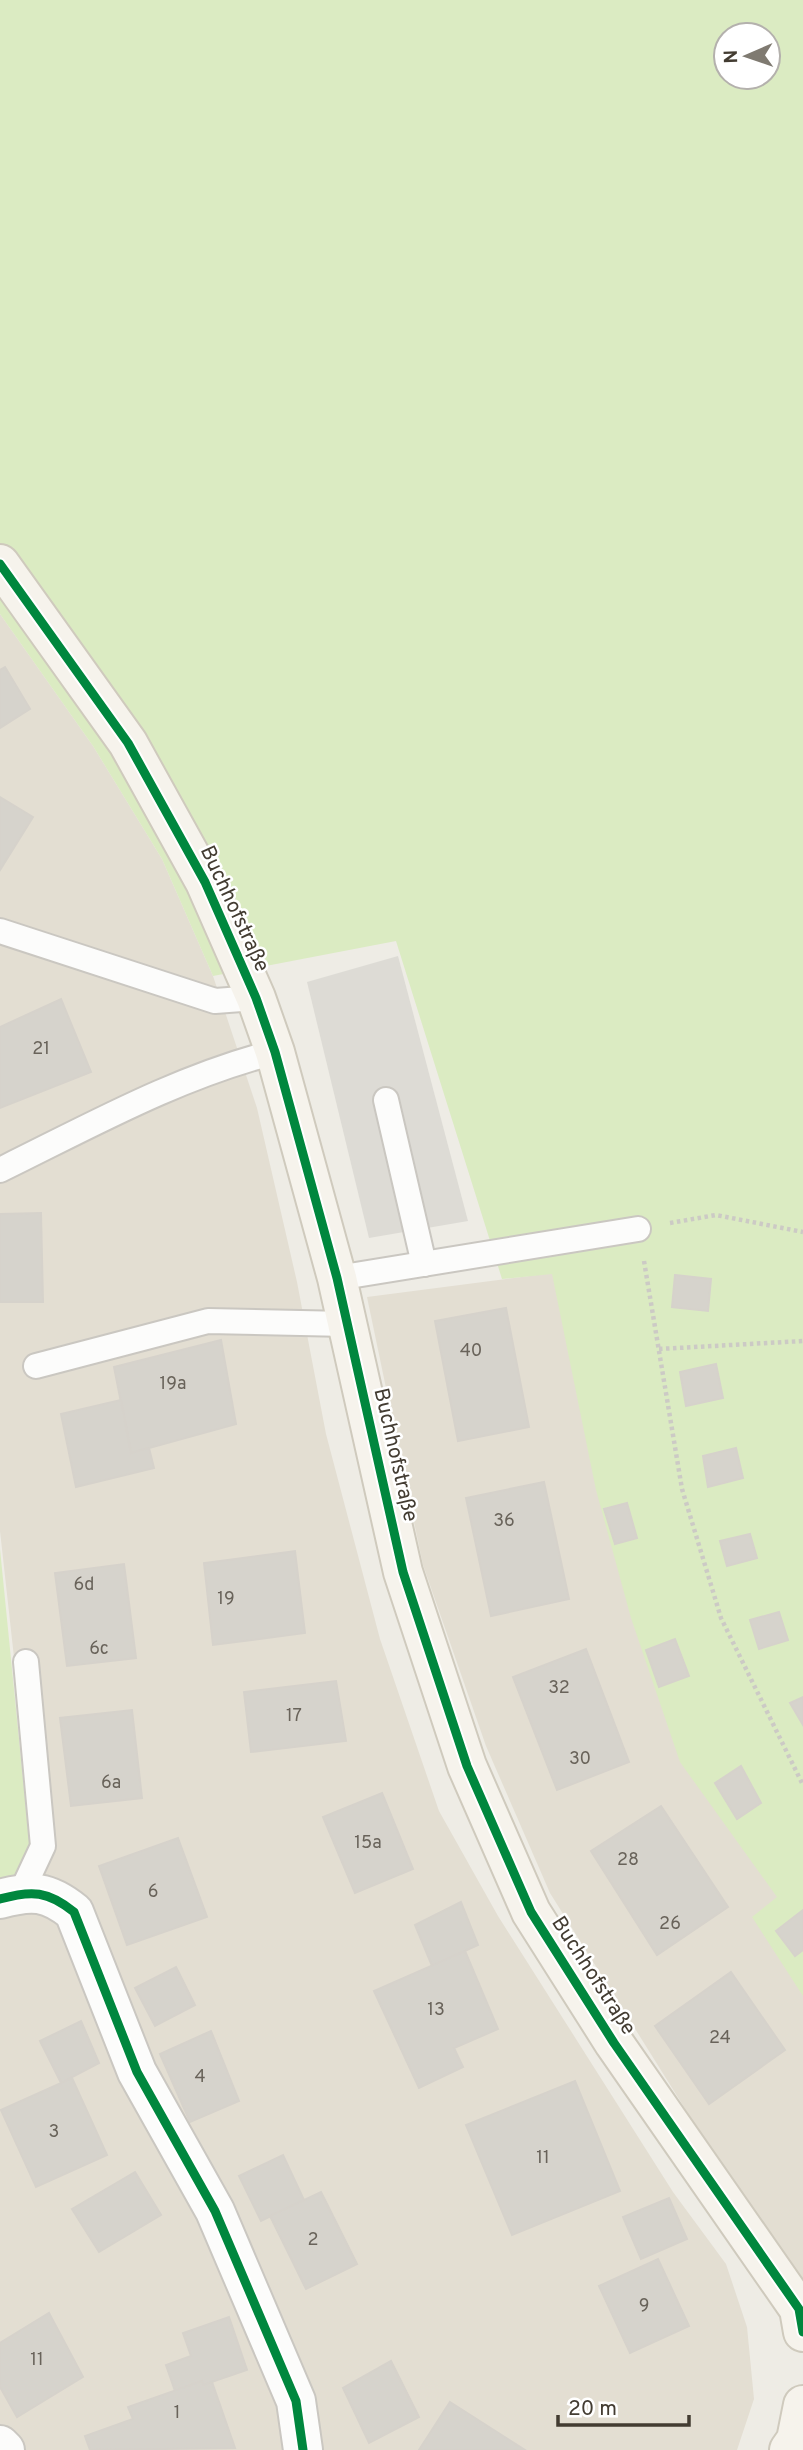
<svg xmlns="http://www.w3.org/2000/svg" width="803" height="2450" font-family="Overpass,sans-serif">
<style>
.residential{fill:#e3ded2}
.green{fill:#dbebc2;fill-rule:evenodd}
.parking{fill:#dddbd5}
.building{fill:#d6d3cc;stroke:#d6d2cb;stroke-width:2}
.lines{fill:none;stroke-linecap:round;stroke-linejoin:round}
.service-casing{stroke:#cac7c1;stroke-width:28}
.minor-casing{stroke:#cac7c1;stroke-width:42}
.secondary-casing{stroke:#cfcabd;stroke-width:42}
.path{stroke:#cccac5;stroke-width:4.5;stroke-dasharray:3.5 3.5;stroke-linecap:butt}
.service{stroke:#fcfcfb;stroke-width:24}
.minor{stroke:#fcfcfb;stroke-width:38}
.secondary{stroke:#f6f3ec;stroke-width:38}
.cycleway-casing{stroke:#fff;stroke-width:13}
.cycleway{stroke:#00873e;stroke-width:9}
.labels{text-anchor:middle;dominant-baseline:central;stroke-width:5;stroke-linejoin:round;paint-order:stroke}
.number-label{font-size:18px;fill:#69635a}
.street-label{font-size:21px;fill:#433c32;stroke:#fff}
</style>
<rect width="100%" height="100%" fill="#eeece5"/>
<!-- residential -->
<g class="residential">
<path d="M0,614L93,746L162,859L213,976L257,1108L297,1282L326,1434L380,1639L439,1811L498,1916L673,2192L726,2264L747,2327L754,2399L737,2450H0V1912L41,1901L0,1531Z"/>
<path d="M803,1258V2297L550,1893L486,1746L423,1565L367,1297L552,1273Z"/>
</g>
<!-- green -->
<g class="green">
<path d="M0,0H803V1996L752,1917L777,1897L680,1762L631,1618L596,1490L552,1274L502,1279L396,941L213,976L162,859L93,746L0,614ZM726,35H768V77H726Z"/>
<path d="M0,1549L32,1869L0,1883Z"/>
</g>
<!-- parking -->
<path class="parking" d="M398,956L468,1221L369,1238L307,982Z"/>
<!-- building -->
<g class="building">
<path d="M5,667L30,709L0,728V670Z"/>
<path d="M0,797L33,817L0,870Z"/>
<path d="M61,999L91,1072L0,1108V1027Z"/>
<path d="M41,1213L43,1302H0V1214Z"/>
<path d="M675,1275L711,1279L708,1311L672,1307Z"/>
<path d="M506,1308L529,1427L458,1441L435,1321Z"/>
<path d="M221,1340L236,1424L131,1453L114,1367Z"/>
<path d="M716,1364L723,1398L686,1406L680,1372Z"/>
<path d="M121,1400L131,1453L149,1448L154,1468L76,1487L61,1414Z"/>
<path d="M736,1448L743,1478L708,1487L703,1456Z"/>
<path d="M544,1482L569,1599L491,1616L466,1498Z"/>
<path d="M627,1503L637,1538L615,1544L604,1509Z"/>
<path d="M750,1534L757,1558L727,1566L720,1541Z"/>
<path d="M295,1551L305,1633L213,1645L204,1563Z"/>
<path d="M124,1564L136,1658L67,1666L55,1573Z"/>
<path d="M779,1612L788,1640L759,1649L750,1620Z"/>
<path d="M675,1639L689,1676L659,1687L646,1650Z"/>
<path d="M586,1649L629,1762L557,1790L513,1677Z"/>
<path d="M336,1681L346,1741L251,1752L244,1692Z"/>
<path d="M803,1697V1725L790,1703Z"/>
<path d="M132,1710L142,1798L71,1806L60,1718Z"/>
<path d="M741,1766L761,1803L737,1819L715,1783Z"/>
<path d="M382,1793L413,1869L355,1893L323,1817Z"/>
<path d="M661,1806L728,1907L657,1955L591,1851Z"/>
<path d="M178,1838L207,1917L127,1945L99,1866Z"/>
<path d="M461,1902L478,1945L432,1966L415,1925Z"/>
<path d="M803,1910V1950L795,1956L776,1931Z"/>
<path d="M465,1951L498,2029L454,2048L463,2067L419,2088L374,1991Z"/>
<path d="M176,1967L195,2005L155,2026L135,1988Z"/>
<path d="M731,1972L785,2050L709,2104L655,2026Z"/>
<path d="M81,2021L99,2063L61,2083L40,2041Z"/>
<path d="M211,2031L239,2101L190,2122L160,2054Z"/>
<path d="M72,2078L107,2155L36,2187L1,2110Z"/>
<path d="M575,2081L620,2191L512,2235L466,2125Z"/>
<path d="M283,2155L304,2200L261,2221L239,2176Z"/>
<path d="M135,2172L161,2215L99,2252L72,2209Z"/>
<path d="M321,2192L357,2264L306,2289L270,2216Z"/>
<path d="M669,2198L687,2239L641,2259L623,2217Z"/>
<path d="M658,2259L689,2326L630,2353L599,2286Z"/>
<path d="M49,2313L83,2377L17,2417L0,2387V2343Z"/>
<path d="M229,2317L247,2370L203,2385L202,2381L175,2391L166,2365L191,2356L183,2333Z"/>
<path d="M391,2361L419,2417L369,2443L343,2388Z"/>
<path d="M202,2381L203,2385L212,2382L235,2448L90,2450L85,2436L133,2419L128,2407Z"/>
<path d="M450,2402L525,2450H419Z"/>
</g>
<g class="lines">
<defs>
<g id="service">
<path d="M0,931L215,1001L256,998"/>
<path d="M386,1100L424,1264"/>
<path d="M0,1170C90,1126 177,1077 275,1052"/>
<path d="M337,1278L638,1229"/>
<path d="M36,1366L208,1321L347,1324"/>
<path d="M21,1893L43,1846L26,1662"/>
</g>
<g id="minor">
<path d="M0,1899C32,1890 48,1891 74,1912L137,2072L215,2211L296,2401L303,2450"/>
<path d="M0,2445L5,2450"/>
</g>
<g id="secondary">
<path d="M0,564L128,743L205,882L256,998L275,1052L337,1278L403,1572L467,1766L531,1912L614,2043L799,2309L803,2332"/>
<path d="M789,2450L796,2440L803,2405"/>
</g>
</defs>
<!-- service casing -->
<use href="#service" class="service-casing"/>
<!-- minor casing -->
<use href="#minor" class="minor-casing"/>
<!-- secondary casing -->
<use href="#secondary" class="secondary-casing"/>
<!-- path -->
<g class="path">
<path d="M670,1223L716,1215L803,1232"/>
<path d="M644,1261L682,1489L721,1618L803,1785"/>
<path d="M659,1349L803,1341"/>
</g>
<!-- service -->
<use href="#service" class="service"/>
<!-- minor -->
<use href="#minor" class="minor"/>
<!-- secondary -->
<use href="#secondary" class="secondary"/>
<defs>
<g id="cycleway">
<path d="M0,564L128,743L205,882L256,998L275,1052L337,1278L403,1572L467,1766L531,1912L614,2043L799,2309L803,2332"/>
<path d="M0,1899C32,1890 48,1891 74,1912L137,2072L215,2211L296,2401L303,2450"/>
</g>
</defs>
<!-- cycleway casing -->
<use href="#cycleway" class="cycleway-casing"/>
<!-- cycleway -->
<use href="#cycleway" class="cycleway"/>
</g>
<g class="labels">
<!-- number labels -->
<g class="number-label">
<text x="41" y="1049">21</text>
<text x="471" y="1351">40</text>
<text x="173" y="1384">19a</text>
<text x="504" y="1521">36</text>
<text x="84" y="1585">6d</text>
<text x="226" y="1599">19</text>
<text x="99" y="1649">6c</text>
<text x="559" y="1688">32</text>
<text x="294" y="1716">17</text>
<text x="580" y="1759">30</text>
<text x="111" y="1783">6a</text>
<text x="368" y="1843">15a</text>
<text x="628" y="1860">28</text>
<text x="153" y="1892">6</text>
<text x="670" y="1924">26</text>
<text x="436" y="2010">13</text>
<text x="720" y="2038">24</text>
<text x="200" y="2077">4</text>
<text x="54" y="2132">3</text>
<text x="543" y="2158">11</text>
<text x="313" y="2240">2</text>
<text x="644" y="2306">9</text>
<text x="37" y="2360">11</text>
<text x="177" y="2413">1</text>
</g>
<!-- street labels -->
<g class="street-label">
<text transform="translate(234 909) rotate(65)">Buchhofstraße</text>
<text transform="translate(395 1455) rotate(77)">Buchhofstraße</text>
<text transform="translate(593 1976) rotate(57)">Buchhofstraße</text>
</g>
</g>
<!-- north arrow -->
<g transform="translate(747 56) rotate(268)"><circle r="33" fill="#ffffff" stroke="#b4b1ad" stroke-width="2"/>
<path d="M0-5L12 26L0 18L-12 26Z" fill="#7f7a71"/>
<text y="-10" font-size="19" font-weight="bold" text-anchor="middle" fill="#433c32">N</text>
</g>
<!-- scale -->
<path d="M558 2415v10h131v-10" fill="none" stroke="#433c32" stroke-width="3.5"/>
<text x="568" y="2415" font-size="21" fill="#433c32" stroke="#ffffff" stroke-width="5" paint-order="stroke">20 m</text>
</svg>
